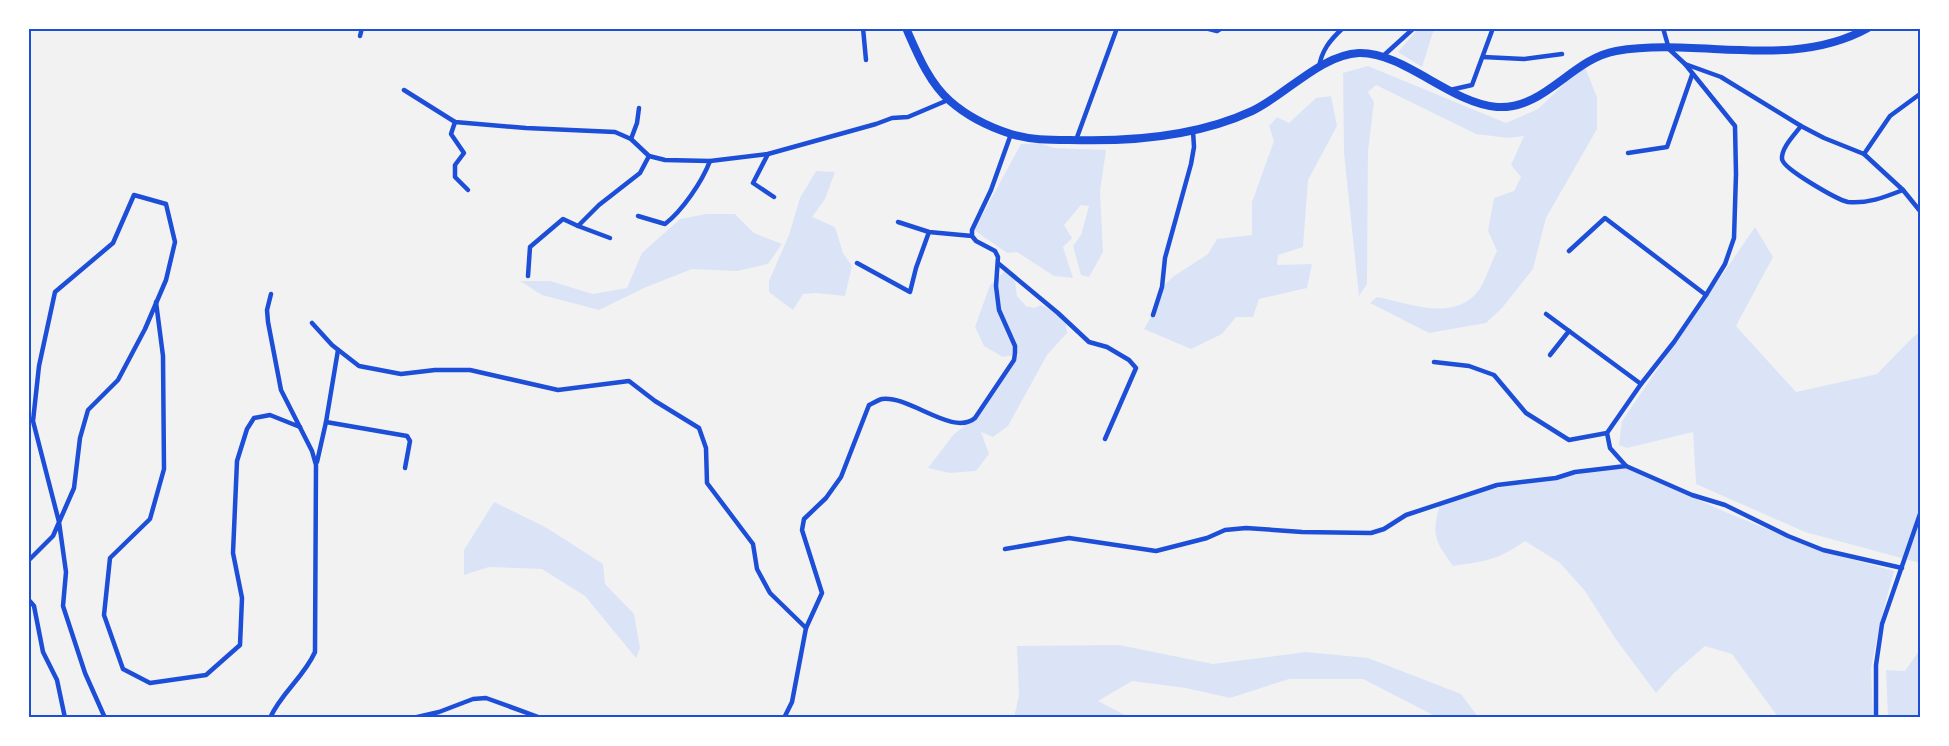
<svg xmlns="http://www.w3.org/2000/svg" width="1949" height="746" font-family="Montserrat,sans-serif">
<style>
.green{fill:#dbe4f7}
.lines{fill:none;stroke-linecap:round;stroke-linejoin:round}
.minor{stroke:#1d4ed8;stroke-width:4.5}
.primary{stroke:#1d4ed8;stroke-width:8}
.neatline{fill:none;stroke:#1d4ed8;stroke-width:2}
</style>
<rect width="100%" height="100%" fill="#f2f2f2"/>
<!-- green -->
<g class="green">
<path d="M1418,29H1434L1422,67L1398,52Z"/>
<path d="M1584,65L1597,97V129L1546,218L1533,269L1502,308L1486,323L1429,333L1370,303L1377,297C1409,303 1455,323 1479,290C1486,279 1491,263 1497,251L1488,231L1494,198L1514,191L1521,177L1511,165L1524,136L1508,138L1476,134L1376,85L1368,92L1374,102L1368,151L1367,284L1359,296L1344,153L1343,73L1368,66L1506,123L1538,109Z"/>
<path d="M1331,96L1337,126L1308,180L1303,247L1278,255L1277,265L1312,264L1307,288L1259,299L1253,317H1236L1222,334L1191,349L1144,329L1155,310L1162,287L1174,276L1208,254L1217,239L1252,235V202L1274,141L1269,126L1277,117L1289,123L1316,98Z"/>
<path d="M1039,143L1054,148L1106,150L1100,191L1103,252L1089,277L1081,275L1073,246L1081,235L1089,206L1081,205L1064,225L1072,238L1063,247L1073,278L1054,276L1017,252L1007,253L974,230L1021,144Z"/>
<path d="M816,171L835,172L825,199L812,217L835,227L843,253L852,266L845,296L816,293L803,294L793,310L769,292V281L789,235L800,198Z"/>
<path d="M706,214H735L754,233L782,244L768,264L737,271L692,269L644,288L599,310L542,295L520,281H550L593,294L627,288L642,253L680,219Z"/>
<path d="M1755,227L1773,257L1736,326L1796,392L1877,374L1913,337L1920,332V563L1805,532L1696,484L1693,432L1627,448L1619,445L1622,421Z"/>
<path d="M1008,268L1015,281L1017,296L1026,306L1034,308L1041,305L1065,316L1067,333L1047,355L1008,426L993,437L981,432L989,454L976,471L950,473L928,468L954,434L970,422L1019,354L1003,357L984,346L975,327L990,285Z"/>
<path d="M1626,466L1723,511L1819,550L1894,571L1880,623L1871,668L1873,717H1778L1732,654L1705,646L1674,673L1656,693L1615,638L1585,591L1560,563L1525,541C1498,560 1486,561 1453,566C1435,541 1431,535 1440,504C1500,484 1562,475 1626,466Z"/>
<path d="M494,502L547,528L603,564L605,584L634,614L640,648L636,658L585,596L542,569L489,567L464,575V550Z"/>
<path d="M1119,645L1213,664L1306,652L1368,658L1461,694L1478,717H1437L1363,679H1289L1230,698L1186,688L1132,681L1098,701L1129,717H1014L1019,696L1017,646Z"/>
<path d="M1919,651L1920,653V717H1888L1886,670L1905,671Z"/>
</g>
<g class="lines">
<!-- minor -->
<g class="minor">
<path d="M863,28L866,60"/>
<path d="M1205,28L1217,31L1222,28"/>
<path d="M1663,28L1669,49L1685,64L1721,77L1801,126L1824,138L1864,154L1903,190L1920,211"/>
<path d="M360,36L362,28"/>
<path d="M1382,57L1414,28"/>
<path d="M1483,57L1524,59L1562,54"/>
<path d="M1685,64L1735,126L1736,174L1734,238L1725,264L1706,295L1674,342L1641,384L1607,433L1610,448L1626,466L1692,495L1725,505L1788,536L1823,550L1902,568"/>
<path d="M1319,68C1321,51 1330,40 1343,28"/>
<path d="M404,90L455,122L526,128L615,132L631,139L649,156L665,160L710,161L768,154L876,124L892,118L908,117L948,100"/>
<path d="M1450,90L1472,85L1493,28"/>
<path d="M455,122L451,134L464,153L455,165V177L468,190"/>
<path d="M1801,126C1795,134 1781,148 1782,159C1783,169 1838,200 1848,202C1868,204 1885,197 1903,190"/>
<path d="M631,139L637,123L639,108"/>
<path d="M1076,140L1117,28"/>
<path d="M1628,153L1667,147L1692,75"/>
<path d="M768,154L753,183L774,197"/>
<path d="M1864,154L1890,116L1920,94"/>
<path d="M638,216L665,224C682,211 702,182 710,161"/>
<path d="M898,222L929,232L972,236"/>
<path d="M578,226L610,238"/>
<path d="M1569,251L1605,218L1706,295"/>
<path d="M857,263L910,292L916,268L929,232"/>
<path d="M999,264L1058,313L1089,342L1107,347L1129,360L1136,368L1105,439"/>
<path d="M528,276L530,247L563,219L578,226L599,205L640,173L649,156"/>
<path d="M156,302L163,356L164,469L150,519L110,558L104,615L123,669L150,683L206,675L240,645L242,598L233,553L237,461L247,429L254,418L270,415L300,427"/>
<path d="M1546,314L1641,384"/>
<path d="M1153,315L1162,287L1165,258L1191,164L1194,147L1193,131"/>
<path d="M312,323L332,345L359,366L401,374L435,370H470L558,390L629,381L655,401L699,428L706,448L707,483L753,544L757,569L770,593L806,628"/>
<path d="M1550,355L1569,331"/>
<path d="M1434,362L1469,366L1494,375L1526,413L1569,440L1607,433"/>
<path d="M326,422L407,436L410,441L405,468"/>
<path d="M317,462L326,422L338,350"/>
<path d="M1005,549L1069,538L1156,551L1207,538L1225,530L1246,528L1302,532L1371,533L1384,529L1406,515L1497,485L1556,478L1575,472L1626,466"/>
<path d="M28,561L53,536L74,488L80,438L88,410L118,380L145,329L166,280L175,242L166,204L134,195L113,243L55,292L39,366L33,421L59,522L66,572L63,606L85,673L105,718"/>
<path d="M28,599L34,606L43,652L57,680L65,718"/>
<path d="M270,718C281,693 304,677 315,652L316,465L312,451L281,390L268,322L267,310L271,294"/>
<path d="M413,718L439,712L473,699L486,698L541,718"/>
<path d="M784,718L792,702L806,628L822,593L802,530L804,519L826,498L841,477L869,405C873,403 878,400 882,399C909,395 953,437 975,418L1014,360L1015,353V346L999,310L996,286L998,257L995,251L976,241L972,236V230L991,190L1011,134"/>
<path d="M1876,718V665L1882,624L1920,514"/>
</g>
<!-- primary -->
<path class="primary" d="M906,28C917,53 929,83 950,101C967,116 989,127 1011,134C1030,140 1049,140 1069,140C1130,142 1196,137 1252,111C1286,95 1320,55 1359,53C1404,52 1450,103 1497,107C1545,110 1571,59 1616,51C1699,37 1790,71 1868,28"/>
</g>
<!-- border -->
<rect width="1949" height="746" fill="none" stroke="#ffffff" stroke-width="60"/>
<rect x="30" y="30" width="1889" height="686" class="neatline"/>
</svg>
